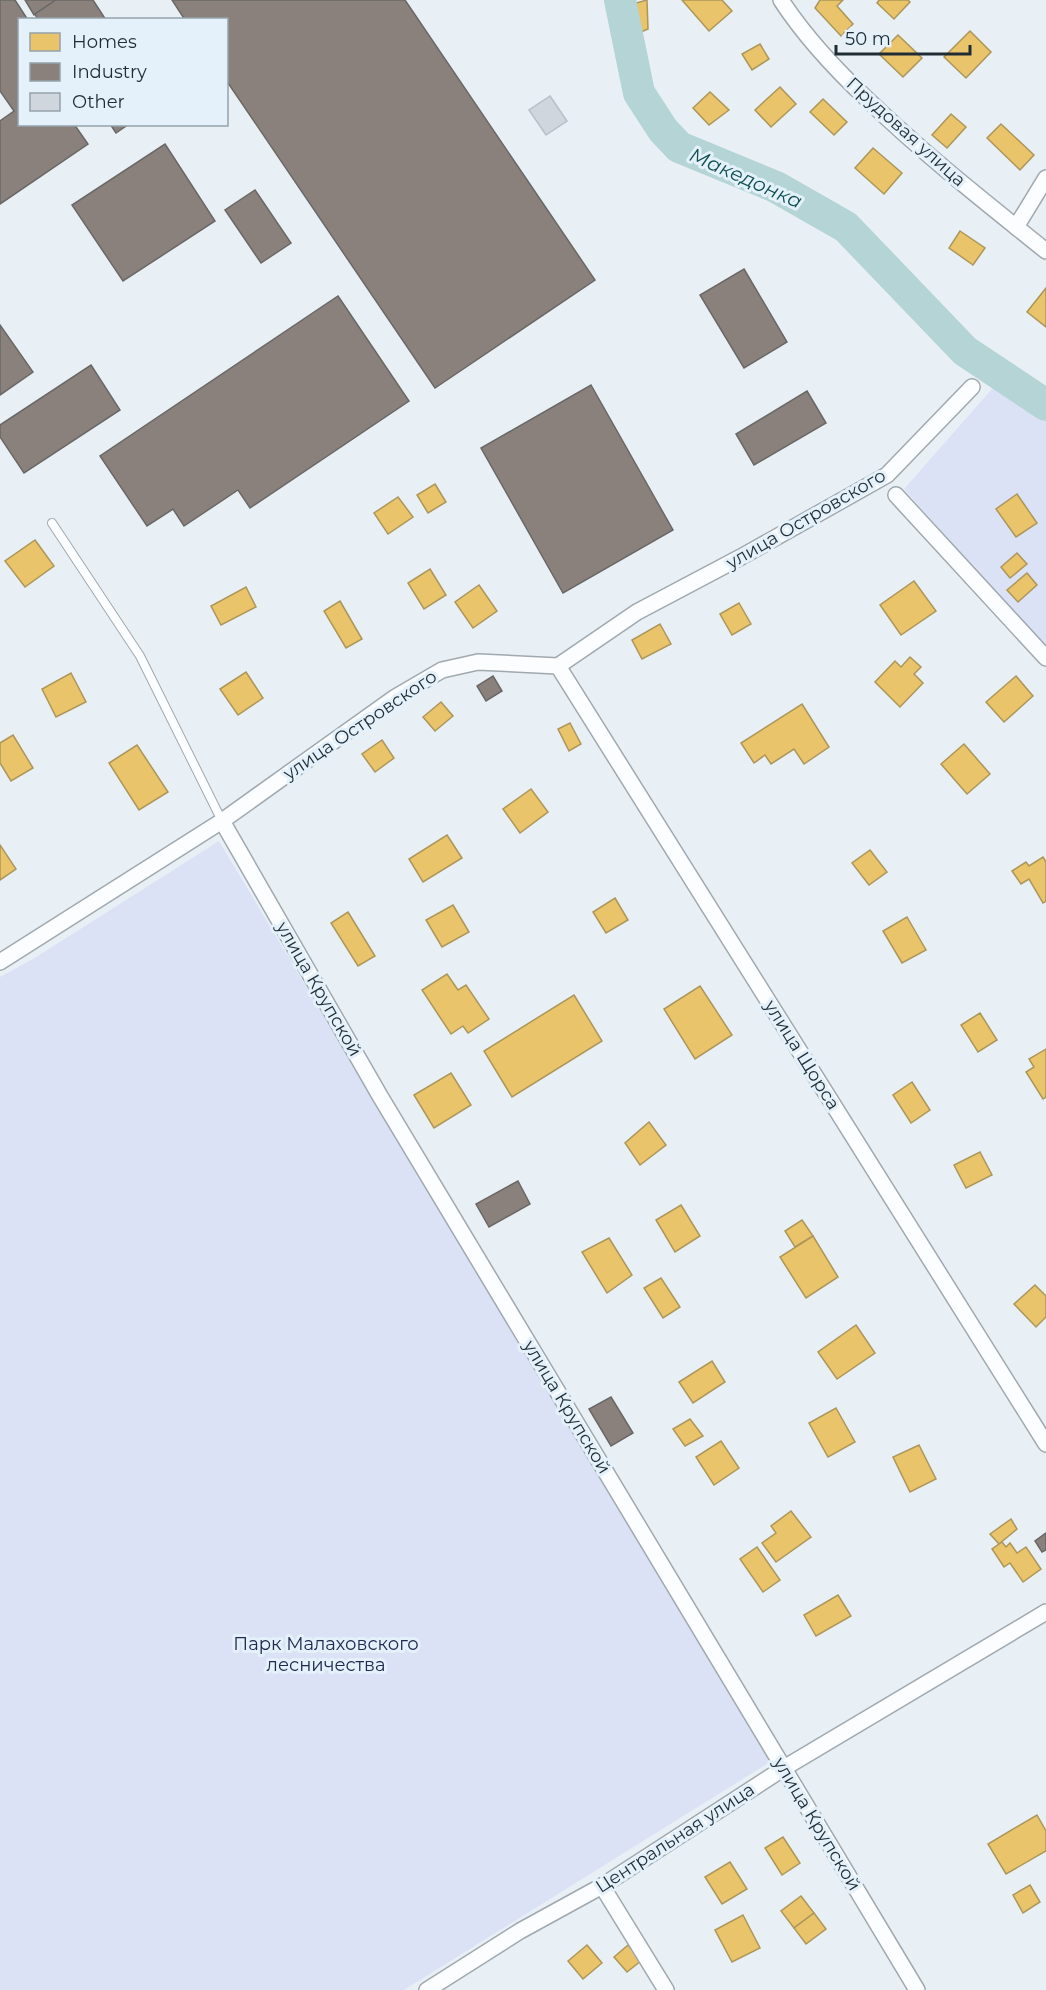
<svg xmlns="http://www.w3.org/2000/svg" width="1046" height="1990" font-family="Montserrat,sans-serif">
<style>
.green{fill:#dbe2f5}
.homes{fill:#e9c46a;stroke:#ac965a;stroke-width:1.5}
.industry{fill:#8a817c;stroke:#6a6866;stroke-width:1.5}
.lines{fill:none;stroke-linecap:round;stroke-linejoin:round}
.river{stroke:#b4d4d5;stroke-width:32}
.building{fill:#cfd6de;stroke:#b8bfc7;stroke-width:1.5}
.service-casing{stroke:#a0a9af;stroke-width:10}
.minor-casing{stroke:#a0a9af;stroke-width:18}
.service{stroke:#fcfdfe;stroke-width:8}
.minor{stroke:#fcfdfe;stroke-width:15}
.labels{text-anchor:middle;dominant-baseline:central;stroke-width:6;stroke-linejoin:round;paint-order:stroke}
.street-label{font-size:18px;fill:#1f2c34;stroke:#e4f1fa}
.park-label{font-size:18px;fill:#232852;stroke:#e4f1fa}
.water-label{font-size:20px;font-style:italic;fill:#115050;stroke:#e4f1fa}
</style>
<rect width="100%" height="100%" fill="#e9f0f5"/>
<!-- green -->
<g class="green">
<path d="M999,381L1046,412V648L904,489Z"/>
<path d="M219,841L770,1762L404,1990H0V977L33,959Z"/>
</g>
<!-- homes -->
<g class="homes">
<path d="M647,0L648,29L639,33L636,3Z"/>
<path d="M682,0H722L732,11L709,31Z"/>
<path d="M820,0H843L837,6L853,24L841,36L815,8Z"/>
<path d="M879,0H908L910,2L894,19L877,3Z"/>
<path d="M970,31L991,52L966,78L944,57Z"/>
<path d="M898,35L922,58L903,77L879,54Z"/>
<path d="M760,44L769,59L752,70L742,54Z"/>
<path d="M780,87L796,104L771,127L755,110Z"/>
<path d="M710,92L729,110L709,125L693,108Z"/>
<path d="M823,99L847,122L834,135L810,112Z"/>
<path d="M951,114L966,127L947,148L932,135Z"/>
<path d="M1001,124L1034,155L1020,170L987,138Z"/>
<path d="M873,148L902,173L884,194L855,168Z"/>
<path d="M960,231L985,248L973,265L949,248Z"/>
<path d="M1046,288V327L1027,312Z"/>
<path d="M435,484L446,502L428,513L417,495Z"/>
<path d="M1017,494L1037,523L1016,537L996,509Z"/>
<path d="M398,497L413,517L388,534L374,513Z"/>
<path d="M35,540L54,566L25,587L5,561Z"/>
<path d="M1017,553L1027,564L1010,578L1001,567Z"/>
<path d="M430,569L446,595L424,609L408,583Z"/>
<path d="M1027,573L1037,585L1018,602L1007,590Z"/>
<path d="M914,581L936,611L901,635L880,605Z"/>
<path d="M479,585L497,611L473,628L455,602Z"/>
<path d="M246,587L256,607L221,625L211,606Z"/>
<path d="M340,601L362,639L346,648L324,611Z"/>
<path d="M739,603L751,624L732,635L720,614Z"/>
<path d="M660,624L671,644L642,659L632,640Z"/>
<path d="M910,657L921,667L914,674L923,683L900,707L875,682L895,661L901,667Z"/>
<path d="M246,672L263,698L238,715L220,689Z"/>
<path d="M71,673L86,702L56,717L42,689Z"/>
<path d="M1016,676L1033,696L1004,722L986,702Z"/>
<path d="M441,702L453,716L435,731L423,717Z"/>
<path d="M802,704L829,747L804,764L794,749L771,764L765,755L754,763L741,743Z"/>
<path d="M570,723L581,744L569,751L558,729Z"/>
<path d="M13,735L33,768L11,781L0,763V743Z"/>
<path d="M382,740L394,758L375,772L362,754Z"/>
<path d="M964,744L990,774L967,794L941,764Z"/>
<path d="M137,745L168,792L139,810L109,763Z"/>
<path d="M531,789L548,812L520,833L503,809Z"/>
<path d="M447,835L462,858L423,882L409,859Z"/>
<path d="M0,845L16,869L0,880Z"/>
<path d="M870,850L887,872L869,885L852,863Z"/>
<path d="M1043,857L1046,862V901L1043,903L1029,879L1021,884L1012,871L1026,862L1029,866Z"/>
<path d="M615,898L628,920L606,933L593,912Z"/>
<path d="M453,905L469,932L442,947L426,920Z"/>
<path d="M348,912L375,956L358,966L331,923Z"/>
<path d="M907,917L926,950L902,963L883,931Z"/>
<path d="M447,974L458,990L466,985L489,1019L468,1033L463,1026L451,1034L422,990Z"/>
<path d="M700,986L732,1035L695,1059L664,1009Z"/>
<path d="M574,995L602,1041L512,1097L484,1051Z"/>
<path d="M980,1013L997,1040L978,1052L961,1025Z"/>
<path d="M1046,1049V1097L1043,1099L1026,1072L1034,1067L1029,1059Z"/>
<path d="M451,1073L471,1105L434,1128L414,1095Z"/>
<path d="M912,1082L930,1110L911,1123L893,1095Z"/>
<path d="M649,1122L666,1145L640,1165L625,1143Z"/>
<path d="M980,1152L992,1175L966,1188L954,1165Z"/>
<path d="M681,1205L700,1236L675,1252L656,1220Z"/>
<path d="M802,1220L813,1236L795,1247L785,1231Z"/>
<path d="M813,1236L838,1277L806,1298L780,1257Z"/>
<path d="M609,1238L632,1275L607,1293L582,1252Z"/>
<path d="M661,1278L680,1307L663,1318L644,1288Z"/>
<path d="M1035,1285L1046,1296V1317L1036,1327L1014,1304Z"/>
<path d="M856,1325L875,1353L837,1379L818,1352Z"/>
<path d="M712,1361L725,1382L693,1403L679,1382Z"/>
<path d="M836,1408L855,1442L828,1457L809,1423Z"/>
<path d="M690,1419L703,1436L685,1446L673,1429Z"/>
<path d="M721,1441L739,1468L714,1485L696,1457Z"/>
<path d="M919,1445L936,1479L910,1492L893,1457Z"/>
<path d="M791,1511L811,1537L776,1562L762,1543L776,1533L771,1526Z"/>
<path d="M1011,1519L1017,1529L999,1544L990,1534Z"/>
<path d="M1002,1542L1006,1547L1010,1543L1017,1553L1026,1547L1041,1569L1023,1582L1010,1563L1004,1567L992,1549Z"/>
<path d="M757,1547L780,1580L763,1592L740,1559Z"/>
<path d="M838,1595L851,1616L816,1636L804,1615Z"/>
<path d="M1037,1815L1046,1831V1851L1006,1874L988,1844Z"/>
<path d="M783,1837L800,1863L782,1875L765,1848Z"/>
<path d="M730,1862L747,1889L722,1904L705,1877Z"/>
<path d="M1030,1885L1040,1902L1023,1913L1013,1895Z"/>
<path d="M801,1896L814,1913L794,1928L781,1911Z"/>
<path d="M814,1913L826,1929L806,1944L794,1928Z"/>
<path d="M743,1915L760,1948L732,1962L715,1930Z"/>
<path d="M587,1945L602,1963L583,1979L568,1961Z"/>
<path d="M628,1945L641,1961L627,1972L614,1957Z"/>
</g>
<!-- industry -->
<g class="industry">
<path d="M0,0H15L28,20H20V124H74L88,144L0,204V121L14,111L0,91Z"/>
<path d="M25,0H56L34,15Z"/>
<path d="M56,0H93L106,20H38L35,14Z"/>
<path d="M172,0H405L595,280L435,388L226,80V20H185Z"/>
<path d="M110,124H129L116,133Z"/>
<path d="M165,144L215,221L123,281L72,205Z"/>
<path d="M255,190L291,243L261,263L225,210Z"/>
<path d="M744,269L787,342L744,368L700,295Z"/>
<path d="M338,296L409,401L250,508L238,490L184,526L173,509L147,526L100,456Z"/>
<path d="M0,325L33,372L0,395Z"/>
<path d="M91,365L120,410L24,473L0,437V425Z"/>
<path d="M591,385L673,530L563,593L481,448Z"/>
<path d="M807,391L826,423L754,465L736,434Z"/>
<path d="M493,676L502,691L486,701L477,686Z"/>
<path d="M518,1181L530,1204L489,1227L476,1204Z"/>
<path d="M611,1397L633,1433L611,1446L589,1409Z"/>
<path d="M1046,1533V1550L1042,1552L1035,1541Z"/>
</g>
<g class="lines">
<!-- river -->
<path class="river" d="M620,0L639,93L663,130L679,147L776,187L846,227L965,351L1046,405"/>
</g>
<!-- building -->
<path class="building" d="M550,96L567,121L546,135L529,110Z"/>
<g class="lines">
<defs>
<path id="service" d="M52,523L140,656L222,821"/>
<g id="minor">
<path d="M781,0C805,37 836,70 868,100C924,154 985,202 1046,251"/>
<path d="M1016,227L1046,178"/>
<path d="M896,495L1046,658"/>
<path d="M558,666L1046,1444"/>
<path d="M222,821L380,1096L917,1990"/>
<path d="M0,962L222,821L394,698L442,670L478,662L558,666L637,612L741,557L887,475L972,387"/>
<path d="M602,1886L666,1990"/>
<path d="M427,1990L520,1931L602,1886L784,1768L1046,1612"/>
</g>
</defs>
<!-- service casing -->
<use href="#service" class="service-casing"/>
<!-- minor casing -->
<use href="#minor" class="minor-casing"/>
<!-- service -->
<use href="#service" class="service"/>
<!-- minor -->
<use href="#minor" class="minor"/>
</g>
<g class="labels">
<!-- street labels -->
<g class="street-label">
<text transform="translate(906 132) rotate(42)">Прудовая улица</text>
<text transform="translate(806 519) rotate(-30)">улица Островского</text>
<text transform="translate(360 725) rotate(-34)">улица Островского</text>
<text transform="translate(319 989) rotate(60)">улица Крупской</text>
<text transform="translate(802 1055) rotate(58)">улица Щорса</text>
<text transform="translate(567 1407) rotate(59)">улица Крупской</text>
<text transform="translate(817 1824) rotate(59)">улица Крупской</text>
<text transform="translate(675 1838) rotate(-33)">Центральная улица</text>
</g>
<!-- park labels -->
<g class="park-label">
<text x="326" y="1644">Парк Малаховского<tspan x="326" dy="21">лесничества</tspan></text>
</g>
<!-- water labels -->
<g class="water-label">
<text transform="translate(746 178) rotate(24)">Македонка</text>
</g>
</g>
<!-- legend -->
<rect x="18" y="18" width="210" height="108" fill="#e4f1fa" stroke="#95a2ab" stroke-width="1.5"/>
<rect x="30" y="33" width="30" height="18" fill="#e9c46a" stroke="#95a2ab" stroke-width="1.5"/>
<text x="72" y="48" font-size="18" fill="#1f2c34">Homes</text>
<rect x="30" y="63" width="30" height="18" fill="#8a817c" stroke="#95a2ab" stroke-width="1.5"/>
<text x="72" y="78" font-size="18" fill="#1f2c34">Industry</text>
<rect x="30" y="93" width="30" height="18" fill="#cfd6de" stroke="#95a2ab" stroke-width="1.5"/>
<text x="72" y="108" font-size="18" fill="#1f2c34">Other</text>
<!-- scale -->
<path d="M836 45v9h134v-9" fill="none" stroke="#1f2c34" stroke-width="3"/>
<text x="845" y="45" font-size="18" fill="#1f2c34" stroke="#e4f1fa" stroke-width="4.5" paint-order="stroke">50 m</text>
</svg>
